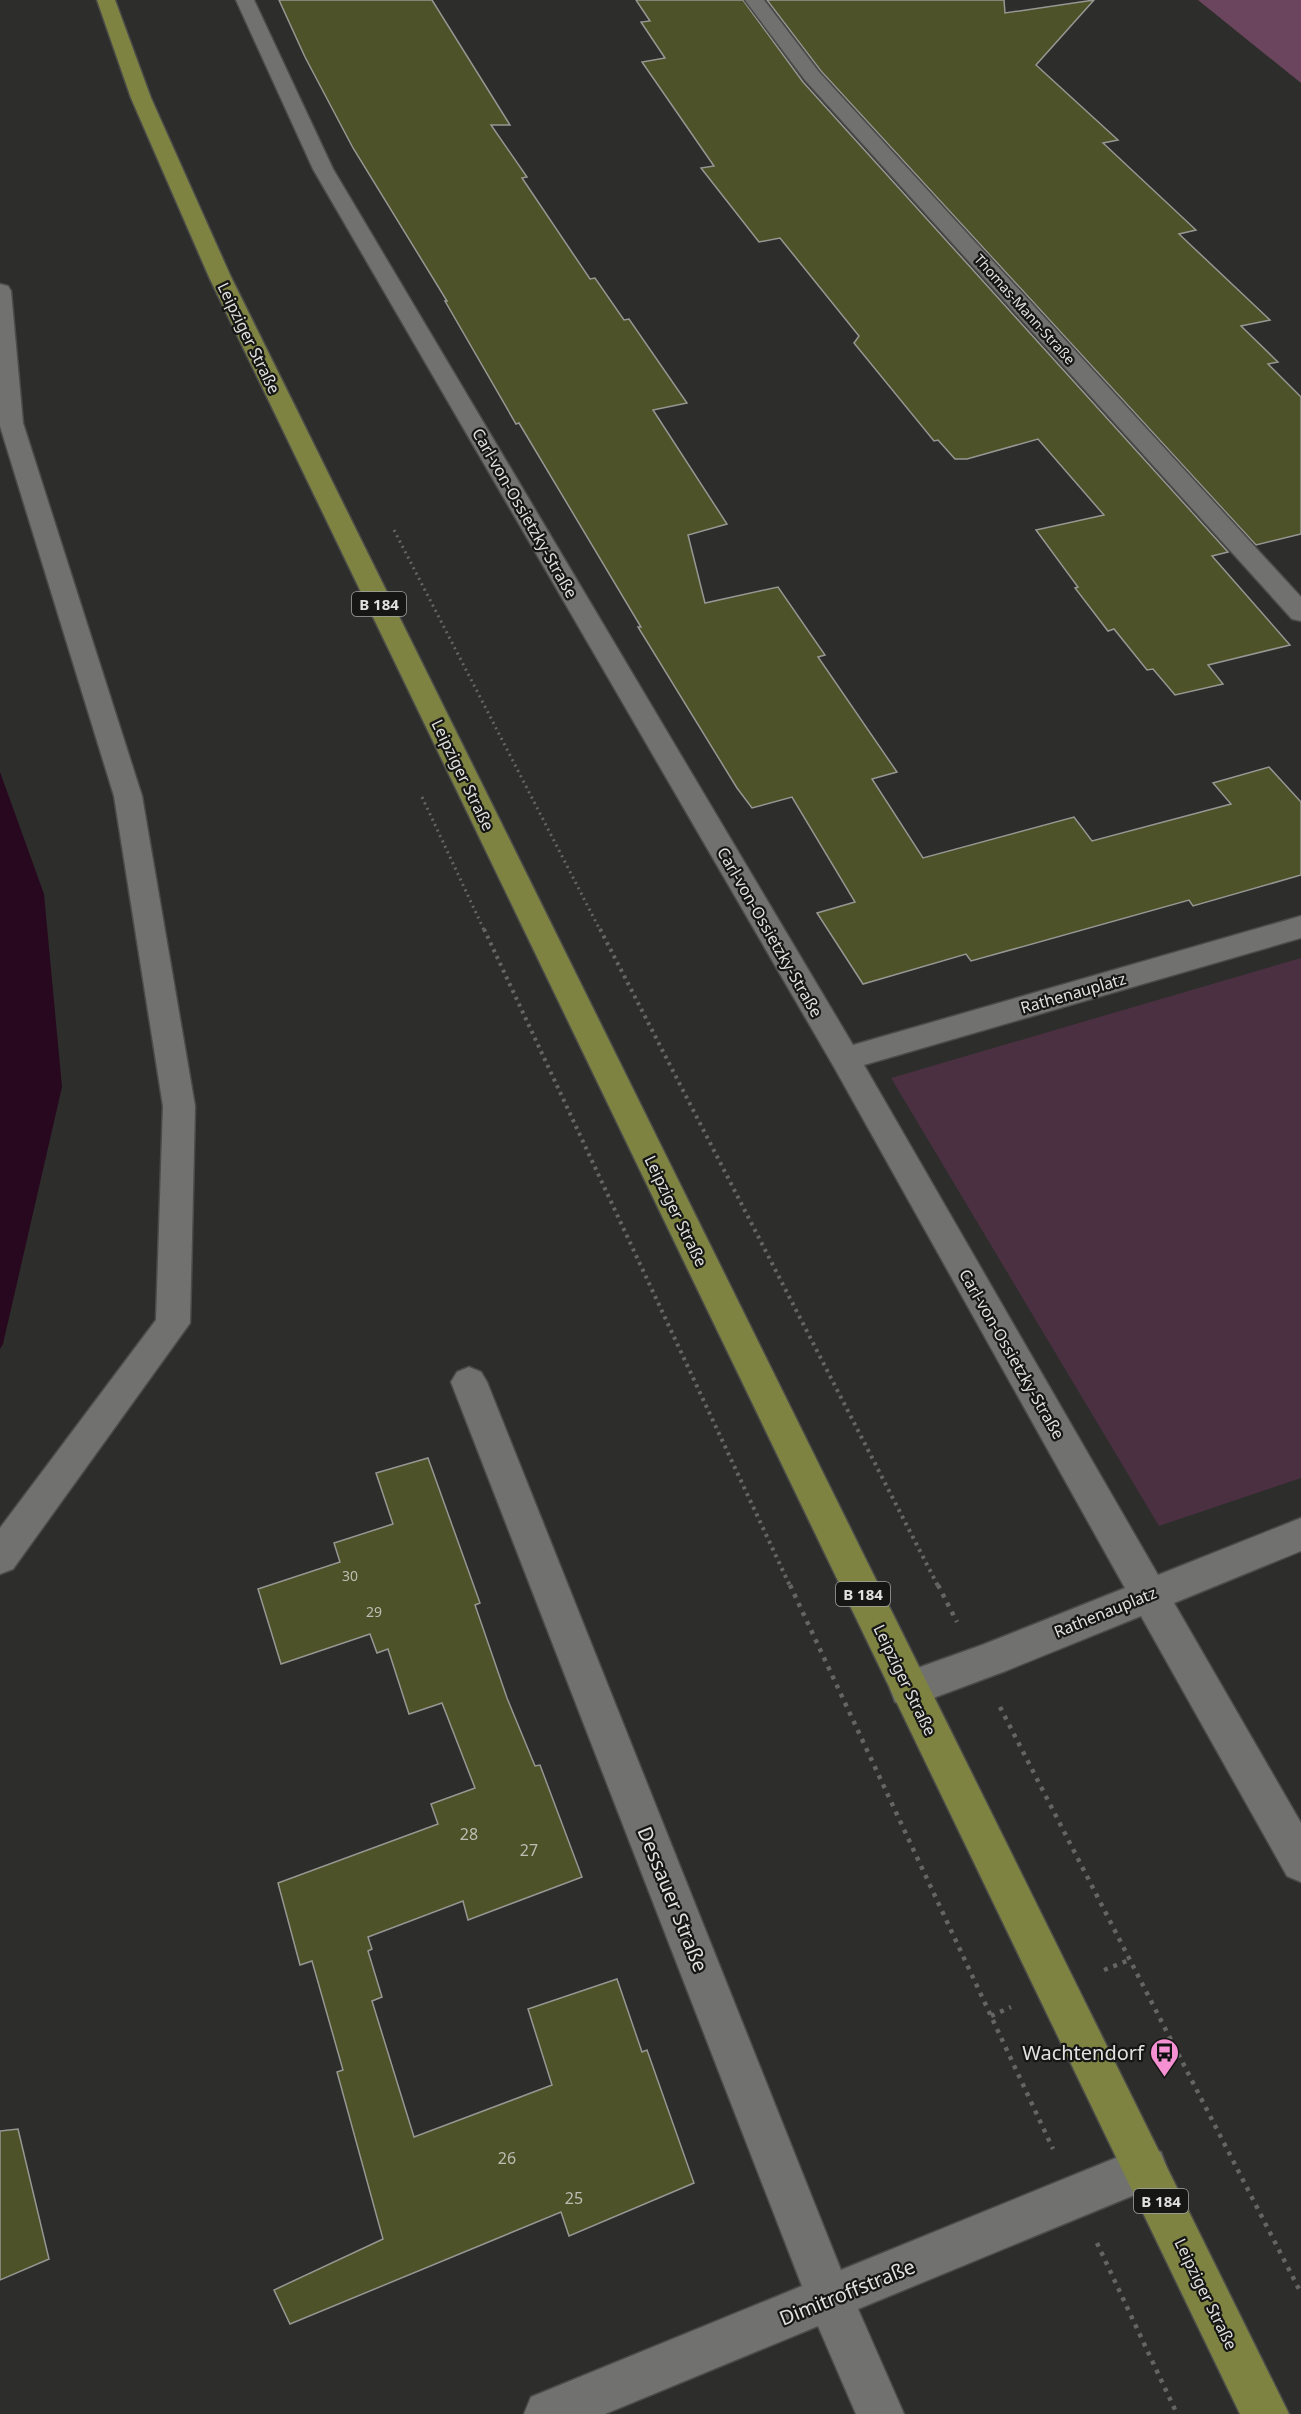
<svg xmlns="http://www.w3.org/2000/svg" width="1301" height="2414" font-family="'Noto Sans',sans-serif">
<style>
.green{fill:#4a3041}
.forest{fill:#6b455d}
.water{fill:#28081f}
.building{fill:#4e5228;stroke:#969793;stroke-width:1.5}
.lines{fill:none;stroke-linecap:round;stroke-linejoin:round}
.lane-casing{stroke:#4b4b49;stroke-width:3}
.street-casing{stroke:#4b4b49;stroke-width:3}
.primary-casing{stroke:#4b4b49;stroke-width:3}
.path-far2{stroke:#656663;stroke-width:3;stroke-dasharray:2 4;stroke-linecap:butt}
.path-far1{stroke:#656663;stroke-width:4;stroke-dasharray:3 4.5;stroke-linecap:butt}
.path{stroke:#656663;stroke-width:4.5;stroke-dasharray:4 6;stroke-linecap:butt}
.lane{fill:#71726f;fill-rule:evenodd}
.street{fill:#71726f;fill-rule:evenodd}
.primary{fill:#7e8342;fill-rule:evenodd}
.labels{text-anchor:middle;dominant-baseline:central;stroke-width:4.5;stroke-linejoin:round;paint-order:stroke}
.far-street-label{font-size:14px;fill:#e1e2e0;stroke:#161615}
.number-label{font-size:14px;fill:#bcbeb2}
.shield{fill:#161615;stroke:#a4a5a3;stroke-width:1.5}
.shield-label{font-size:15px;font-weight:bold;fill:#e1e2e0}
.street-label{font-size:16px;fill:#e1e2e0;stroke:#161615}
.near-number-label{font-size:16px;fill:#bcbeb2}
.near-street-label{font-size:20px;fill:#e1e2e0;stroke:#161615}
.near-poi-label{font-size:20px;fill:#e1e2e0;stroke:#161615;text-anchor:end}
</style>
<rect width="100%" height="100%" fill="#2d2e2b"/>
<!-- green -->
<path class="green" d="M1301,958V1478L1159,1526L891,1078Z"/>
<!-- forest -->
<path class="forest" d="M1198,0H1301V83Z"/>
<!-- water -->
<path class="water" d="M0,772L44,894L62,1087L3,1344L0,1349Z"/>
<!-- building -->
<g class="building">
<path d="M279,0H432L510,125H491L527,177L522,178L590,279L595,278L624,320L629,319L687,403L653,410L727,524L688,535L705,603L778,587L825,655L818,657L897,772L872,779L923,858L1074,817L1092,841L1231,804L1213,783L1269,767L1301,802V875L1193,906L1189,900L971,961L966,954L863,984L817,913L855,902L792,797L752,808L737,788L638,627H641L519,423L516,424L445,301H447L353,148L305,57Z"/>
<path d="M636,0H743L803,82L1228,552L1212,556L1290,645L1208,665L1223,684L1175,695L1153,669L1147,670L1114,629L1108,631L1075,588L1078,587L1036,530L1104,515L1038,439L967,459H955L938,440L934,441L854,343L859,336L780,238L759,242L701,168L714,166L642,62L665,58L641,22L650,21Z"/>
<path d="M767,0H1004L1005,13L1094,0L1036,65L1118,140L1103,143L1196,230L1179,234L1270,320L1241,326L1278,362L1268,364L1301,397V534L1256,545L821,71Z"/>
<path d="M428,1458L480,1603L475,1605L507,1698L535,1766L540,1765L582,1877L468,1920L463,1901L368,1937L372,1949L368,1951L382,1997L372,2001L414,2137L552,2085L528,2009L617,1979L642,2052L647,2050L694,2183L569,2236L561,2212L290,2324L274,2290L383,2239L337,2072L343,2070L312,1961L300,1965L278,1883L438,1824L431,1804L475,1788L442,1703L409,1714L388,1649L377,1653L370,1634L281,1664L258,1589L340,1562L334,1543L393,1524L376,1473Z"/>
<path d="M18,2129L49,2259L0,2280V2131Z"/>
</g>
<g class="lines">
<defs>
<path id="lane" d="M0,284L8,286L11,291L23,423L142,796L195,1106L190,1323L13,1569L0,1574V1528L156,1320L163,1106L114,796L0,426Z"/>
<g id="street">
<path d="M236,0H254L333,169L853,1045L1301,916V938L864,1065L1158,1575L1301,1518V1551L1174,1603L1301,1823V1882L1287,1876L1141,1616L1003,1672L909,1707L895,1702L890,1689L895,1676L982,1645L1125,1588L834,1067L313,169Z"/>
<path d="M745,0H764L819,72L1301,597V621L1292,619L805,80Z"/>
<path d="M469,1367L481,1372L487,1382L841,2270L1145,2146L1161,2152L1167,2168L1161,2184L858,2309L904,2414H856L818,2326L605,2414H524L531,2397L802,2286L451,1382L457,1372Z"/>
</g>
<path id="primary" d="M97,0H115L151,98L231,277L1289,2414H1240L209,277L131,98Z"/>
</defs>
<!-- lane casing -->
<use href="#lane" class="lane-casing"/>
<!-- street casing -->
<use href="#street" class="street-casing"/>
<!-- primary casing -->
<use href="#primary" class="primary-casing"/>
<!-- path-far2 -->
<g class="path-far2">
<path d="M394,530L600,930"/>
<path d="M422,797L484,930"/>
</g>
<!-- path-far1 -->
<g class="path-far1">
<path d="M484,929L790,1586"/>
<path d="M600,929L938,1586"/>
</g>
<!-- path -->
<g class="path">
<path d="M790,1585L1053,2149"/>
<path d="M938,1585L957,1622"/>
<path d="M1000,1707L1301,2293"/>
<path d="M1104,1970L1129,1960"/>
<path d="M991,2016L1011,2007"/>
<path d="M1097,2243L1177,2414"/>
</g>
<!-- lane -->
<use href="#lane" class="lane"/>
<!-- street -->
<use href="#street" class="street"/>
<!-- primary -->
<use href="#primary" class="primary"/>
</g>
<!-- icons -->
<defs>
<symbol id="bus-pin" viewBox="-11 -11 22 30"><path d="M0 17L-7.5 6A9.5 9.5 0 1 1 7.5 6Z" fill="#f591d2" stroke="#161615"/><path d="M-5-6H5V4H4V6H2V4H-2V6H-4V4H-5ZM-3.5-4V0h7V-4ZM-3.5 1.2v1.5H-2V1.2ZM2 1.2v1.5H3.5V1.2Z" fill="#111"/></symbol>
</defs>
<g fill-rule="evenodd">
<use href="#bus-pin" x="1148" y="2036" width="33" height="45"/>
</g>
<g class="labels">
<!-- far-street labels -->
<g class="far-street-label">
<text transform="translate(1025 309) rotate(48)">Thomas-Mann-Straße</text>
</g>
<!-- number labels -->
<g class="number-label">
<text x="350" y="1575">30</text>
<text x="374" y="1611">29</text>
</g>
<!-- shield labels -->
<g class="shield">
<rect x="352" y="592" width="54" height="24" rx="4.5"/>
<rect x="836" y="1582" width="54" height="24" rx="4.5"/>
<rect x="1134" y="2189" width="54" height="24" rx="4.5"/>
</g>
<g class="shield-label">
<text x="379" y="604">B 184</text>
<text x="863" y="1594">B 184</text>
<text x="1161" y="2201">B 184</text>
</g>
<!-- street labels -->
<g class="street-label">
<text transform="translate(249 338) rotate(64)">Leipziger Straße</text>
<text transform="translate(525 513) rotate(60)">Carl-von-Ossietzky-Straße</text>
<text transform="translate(463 775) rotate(64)">Leipziger Straße</text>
<text transform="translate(770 932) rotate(60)">Carl-von-Ossietzky-Straße</text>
<text transform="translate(1073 993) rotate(-16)">Rathenauplatz</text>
<text transform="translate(676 1211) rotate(64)">Leipziger Straße</text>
<text transform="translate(1012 1354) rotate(60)">Carl-von-Ossietzky-Straße</text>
<text transform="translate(1105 1612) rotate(-22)">Rathenauplatz</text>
<text transform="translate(905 1680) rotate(64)">Leipziger Straße</text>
<text transform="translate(1206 2294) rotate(64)">Leipziger Straße</text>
</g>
<!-- near-number labels -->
<g class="near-number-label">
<text x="469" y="1834">28</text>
<text x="529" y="1850">27</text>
<text x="507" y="2158">26</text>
<text x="574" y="2198">25</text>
</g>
<!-- near-street labels -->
<g class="near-street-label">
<text transform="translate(673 1899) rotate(68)">Dessauer Straße</text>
<text transform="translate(847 2292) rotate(-22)">Dimitroffstraße</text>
</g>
<!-- near-poi labels -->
<g class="near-poi-label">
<text x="1144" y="2052">Wachtendorf</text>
</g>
</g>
</svg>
